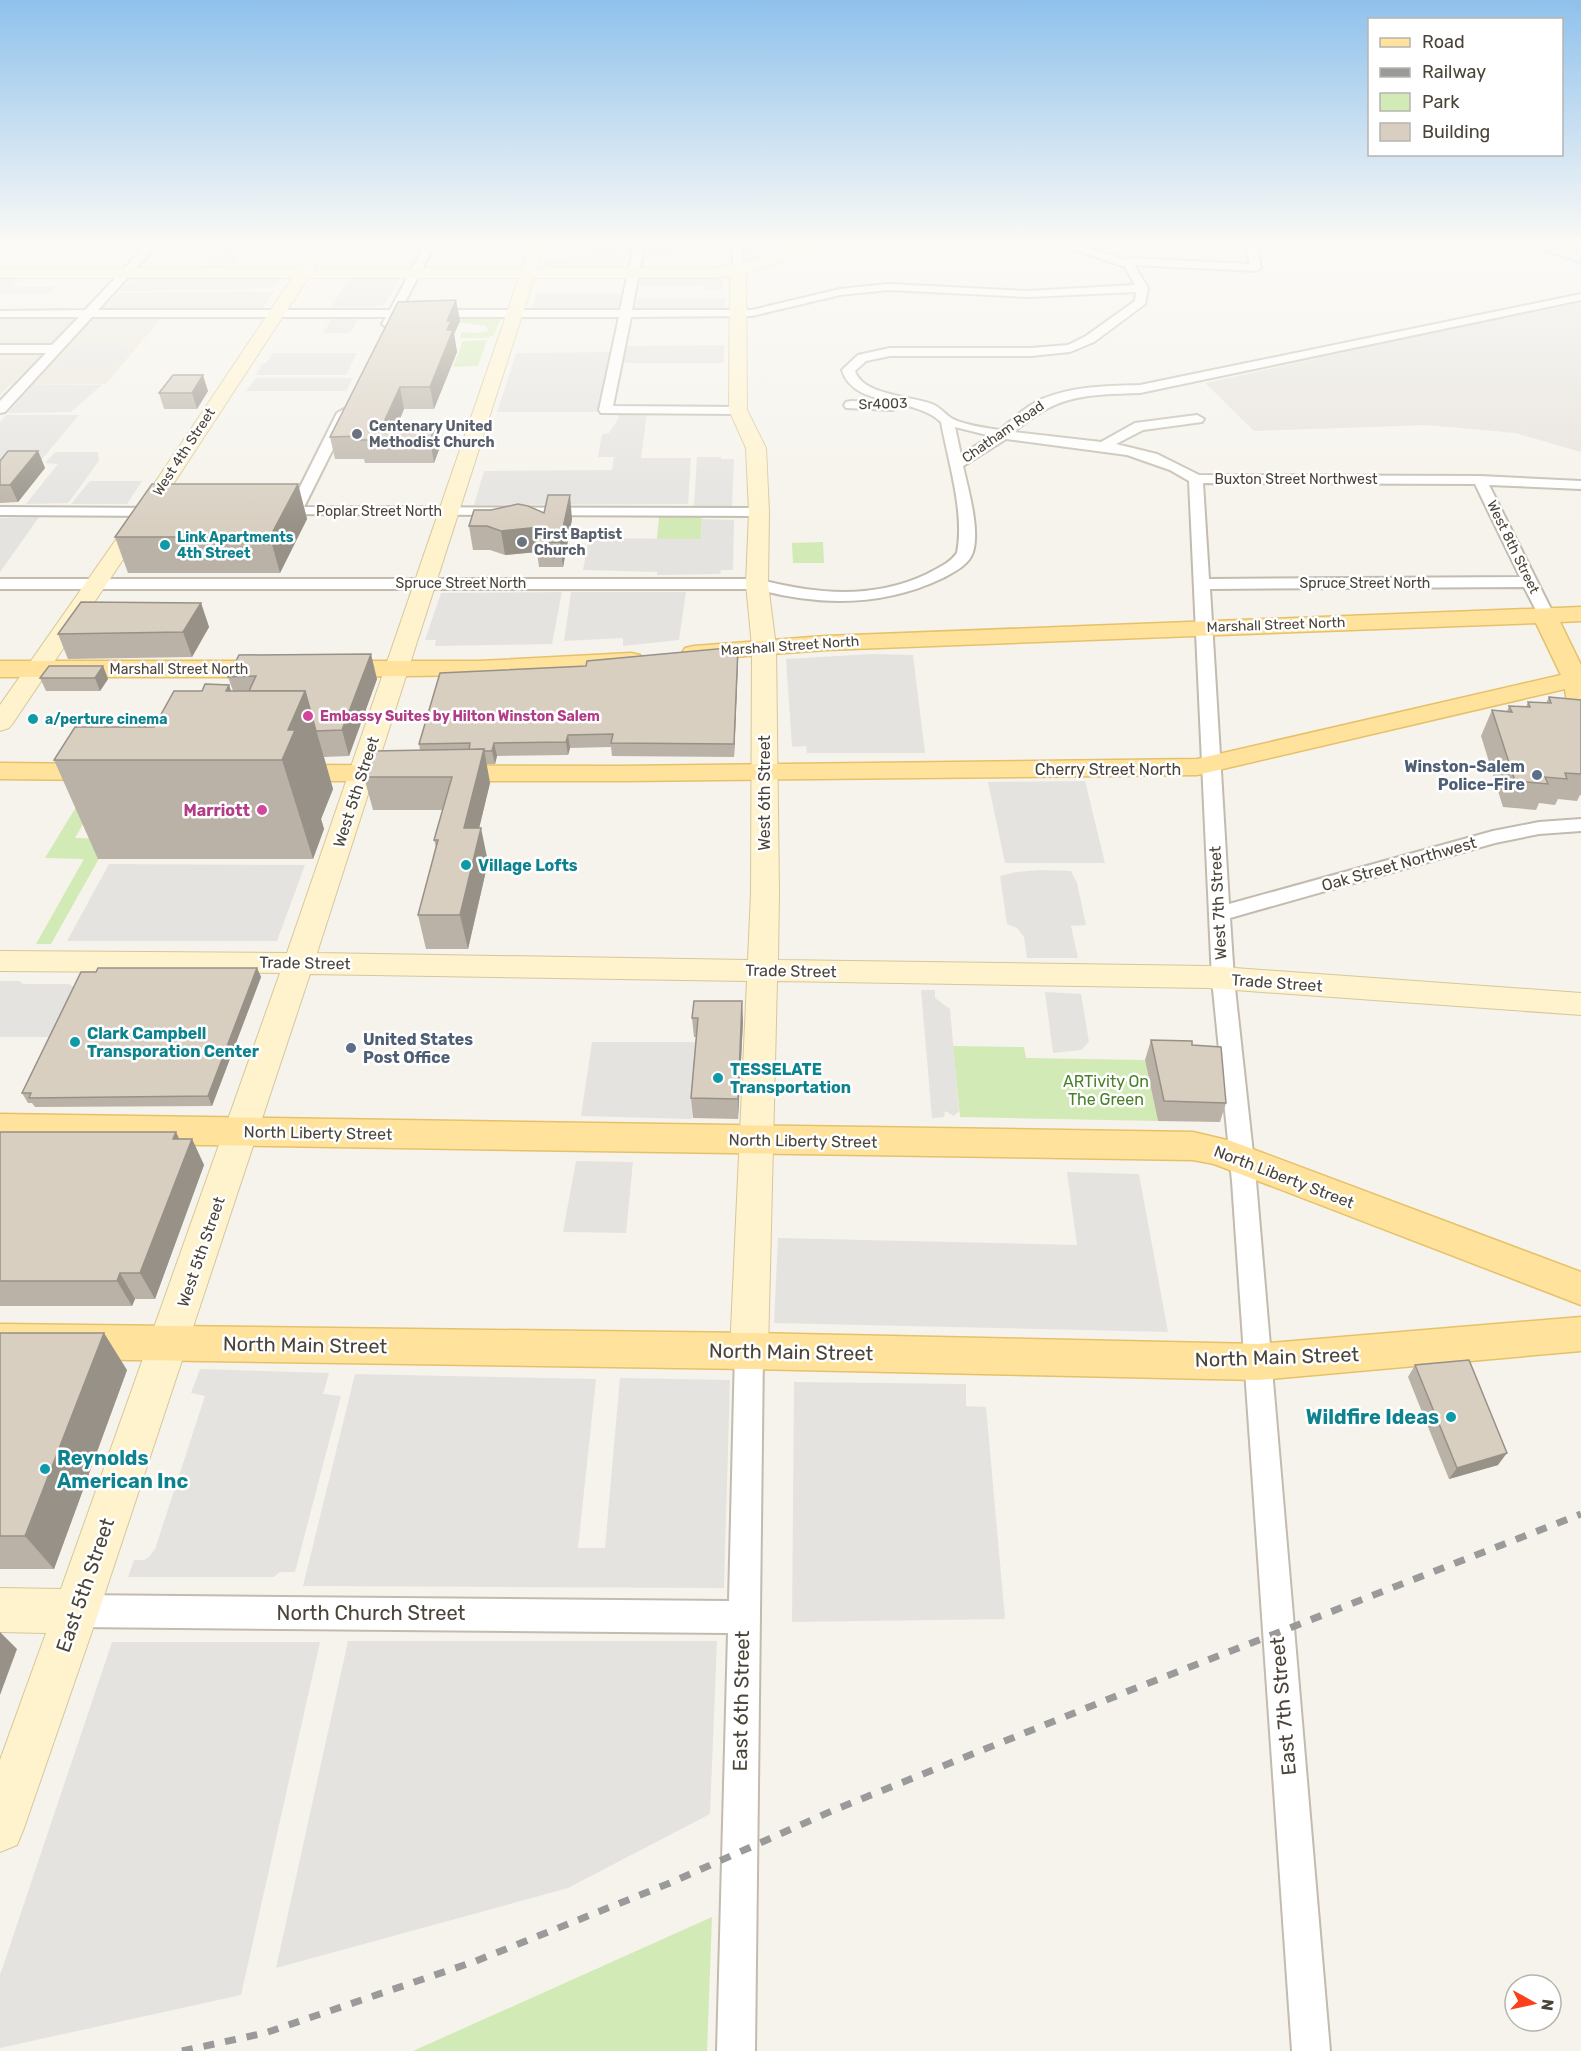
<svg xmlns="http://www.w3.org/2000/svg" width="1581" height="2051" font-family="Rubik,sans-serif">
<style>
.residential{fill:#eae5da}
.industrial{fill:#e6e2dd}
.green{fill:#d2eab5}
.parking{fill:#e5e3e0}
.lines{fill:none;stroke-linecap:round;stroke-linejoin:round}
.stream{stroke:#a9d4f2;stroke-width:3}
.street-casing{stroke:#c2bbae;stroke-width:4}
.secondary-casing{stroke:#d6c79b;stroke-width:2}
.primary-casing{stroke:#e6c16a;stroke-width:3}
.street{fill:#fff;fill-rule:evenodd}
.secondary{fill:#fff3cd;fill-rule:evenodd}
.primary{fill:#ffe39c;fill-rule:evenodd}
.rail{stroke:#9a9a9a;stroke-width:7;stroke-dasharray:11 11;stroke-linecap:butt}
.wall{fill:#bab2a6}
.shaded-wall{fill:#979187}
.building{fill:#d8cfc1;stroke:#979187;stroke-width:1.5}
.worship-dot{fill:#6b7280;stroke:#fff;stroke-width:2}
.culture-dot{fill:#0f9aa8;stroke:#fff;stroke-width:2}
.hotel-dot{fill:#d1479c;stroke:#fff;stroke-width:2}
.service-dot{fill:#5c6f8a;stroke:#fff;stroke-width:2}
.labels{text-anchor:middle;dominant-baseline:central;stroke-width:5;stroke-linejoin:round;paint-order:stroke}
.far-street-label{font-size:14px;fill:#4b4439;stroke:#fff}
.far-worship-label{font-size:14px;font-weight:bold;fill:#5b616d;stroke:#fff;text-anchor:start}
.far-culture-label{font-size:14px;font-weight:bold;fill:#0d838f;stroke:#fff;text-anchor:start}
.far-hotel-label{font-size:14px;font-weight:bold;fill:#b23c85;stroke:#fff;text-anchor:start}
.service-label{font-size:16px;font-weight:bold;fill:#4e5e75;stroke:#fff;text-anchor:end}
.street-label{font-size:16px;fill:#4b4439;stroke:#fff}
.hotel-label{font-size:16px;font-weight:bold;fill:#b23c85;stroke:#fff;text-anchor:end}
.culture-label{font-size:16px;font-weight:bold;fill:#0d838f;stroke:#fff;text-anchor:start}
.park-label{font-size:16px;fill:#4a7f2a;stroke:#fff}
.near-street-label{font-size:20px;fill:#4b4439;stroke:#fff}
.near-culture-label{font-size:20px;font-weight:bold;fill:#0d838f;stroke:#fff;text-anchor:end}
</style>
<rect width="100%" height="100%" fill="#f6f3ec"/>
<!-- residential -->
<g class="residential">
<path d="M724,240H817L752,261L725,262Z"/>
<path d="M274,292L262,310H168L106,384L10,385L0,395V318H93L118,293Z"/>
</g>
<!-- industrial -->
<path class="industrial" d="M1581,301V452L1515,433L1426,425L1254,431L1205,383Z"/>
<!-- green -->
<g class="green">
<path d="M427,318H501L494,335L490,336L489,338H460L462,332L478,333L488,331L486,326Z"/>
<path d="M487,340L478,366L453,367L463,341Z"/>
<path d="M659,517H702L701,539H657Z"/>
<path d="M823,542L824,563H793L792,543Z"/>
<path d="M90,784H106L75,838L110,839L51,944H36L84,859L45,858Z"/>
<path d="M953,1046L1024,1047L1026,1058L1145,1060L1158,1121L960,1117Z"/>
<path d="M712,1917L707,2051H412H413Z"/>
</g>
<!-- parking -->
<g class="parking">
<path d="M645,240H677L674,259H642Z"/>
<path d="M228,241H252L245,250H238L233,256L239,257L234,264H226L224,267H207L216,255L209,258H177L185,249L225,251L220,250Z"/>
<path d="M442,242H521L518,250H438Z"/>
<path d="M590,245H633L631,253L619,254L620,257H626L623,268H551L552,266H543L545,260L567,259L568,254H588Z"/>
<path d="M723,276V290H706V285L640,286L642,277Z"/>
<path d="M0,277L21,278L12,287H55L50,293H0Z"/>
<path d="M134,278H281L273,288L120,291Z"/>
<path d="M356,278H399L385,305H377L376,307H332L347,280Z"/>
<path d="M537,293H621L618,308H532Z"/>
<path d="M725,298V309L636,310L638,299Z"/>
<path d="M333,317H359L350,333H323Z"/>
<path d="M75,345H127L125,348H132L120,363L112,364L106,369H63L65,366H55Z"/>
<path d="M724,345V363H623L626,346Z"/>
<path d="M610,352L599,412H497L516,353Z"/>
<path d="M273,353H357L346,375H256L262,364L266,363Z"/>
<path d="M256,378H353L346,391H246Z"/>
<path d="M32,385H102L71,412L8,413Z"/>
<path d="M618,412L647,413L641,458H691L688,504L474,505L484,471L612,470L614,457H598L602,434L609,433L618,419Z"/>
<path d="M6,415H79L38,464H0V422Z"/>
<path d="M55,452H98L99,461L68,503L26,504L58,464L45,463Z"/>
<path d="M697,457H721V459H734L732,506H694Z"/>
<path d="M90,481H142L127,504H71Z"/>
<path d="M39,517L0,572V518Z"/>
<path d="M702,519L734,520L733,570H721L720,574L657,575V572L583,570L589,538L701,539Z"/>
<path d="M562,592L552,644L435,646L436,640H425L441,593Z"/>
<path d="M571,592H686L679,640L623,646V638L564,641Z"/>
<path d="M872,654L913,655L925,753H807L806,746L792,747L786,659Z"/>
<path d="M1085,781L1105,863H1005L988,782Z"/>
<path d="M109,864L305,865L277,941H67Z"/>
<path d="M1040,870L1071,871L1077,883L1086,925L1071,926L1078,958H1027L1024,937L1017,928L1007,924L1000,876L1016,872Z"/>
<path d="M0,981H19L23,984H69L76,988L51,1037H0Z"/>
<path d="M921,990H935V998L950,1009L959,1111L954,1116L945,1111L944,1117L932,1118Z"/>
<path d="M1045,992L1081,994L1089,1042L1081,1050L1053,1053Z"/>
<path d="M592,1042H698L692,1119L581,1116Z"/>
<path d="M576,1161L633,1162L626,1233L563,1232Z"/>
<path d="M1067,1172L1139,1174L1168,1332L774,1323L778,1238L1077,1245Z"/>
<path d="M200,1369L329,1373L323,1394L341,1396L295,1572H280L274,1577H128L134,1560H144L149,1557L155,1549L205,1396L191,1393Z"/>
<path d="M355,1374L596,1379L578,1548H605L620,1378L730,1380L724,1588L303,1586Z"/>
<path d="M794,1382L966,1384V1406L986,1407L1005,1619L792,1622Z"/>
<path d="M348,1641H717L710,1814L568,1888L276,1968Z"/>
<path d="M112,1642H320L241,1995L0,2048V1975Z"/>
</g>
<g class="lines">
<!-- stream -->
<path class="stream" d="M1509,240L1581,263"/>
<defs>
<g id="street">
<path d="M151,240H162L98,310H390L427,240H437L401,310H620L635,240H645L632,310H752L840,289L889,284L1028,291L1135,285L1125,267L1079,251L1031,243L1026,240C1061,240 1091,248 1124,260L1129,258L1250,264L1245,240H1255L1261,268L1256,271L1134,265L1148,288L1145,304L1094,342L1070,352L1031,356H890L866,361L855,371C862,395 911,396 932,404C940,407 944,413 951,418C963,425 986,428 1000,430C1013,419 1026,406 1042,399C1073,386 1107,386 1140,385L1581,294V300L1140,393C1085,395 1057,394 1014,432L1101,442L1135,423L1197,415L1204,419L1202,422L1143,430L1116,444L1157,454L1199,475L1480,476L1581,481V489L1489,485L1554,615L1552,618H1540L1524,587L1210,589L1229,904L1493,831L1539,822L1581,819V831L1539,834L1495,843L1230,918L1234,979L1256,1181L1330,2051H1292L1232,1181L1212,979L1189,481L1170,470L1127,455L1006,439L963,466C968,489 980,529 973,552C969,565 954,572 943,578C883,607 819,606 756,589H0V579H757C815,594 872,600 927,574C938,568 950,563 957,553C965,513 948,461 941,422C914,396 853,408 842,370L858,355L890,348H1031L1068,345L1086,336L1135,301L1136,292L1028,297L889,290L840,295L752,316L631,317L613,406L743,407L745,410L743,413L738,414L601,413L599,410L619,317H398L392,326L388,328L382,324L386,317H92L5,412L0,413V401L46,353H0V345H52L79,317H0V311L85,310ZM955,427L991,436L961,455ZM1203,483L1475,484L1520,577L1209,579Z"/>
<path d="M733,240H743V270L738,273L733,270Z"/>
<path d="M851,401L893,402L900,406L893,410L846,408L844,405L846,402Z"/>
<path d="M344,409L351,413L304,507L759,508L766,512L759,516L269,514L267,511L269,508L290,507L337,413Z"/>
<path d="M0,507L163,508L170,512L163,516L0,515Z"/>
<path d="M749,1339L759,1342L763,1351L755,2051H717L728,1633L77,1627L66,1622L61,1611L66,1600L77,1595L729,1601L735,1351L739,1342Z"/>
</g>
<path id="secondary" d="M318,240H332L314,268H522L532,240H546L537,268H713C757,263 799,240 843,240L841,243L746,273L747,410L766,448L769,512L768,584L776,647L779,893L778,960L1208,966L1581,993V1015L1208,988L777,981L768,1351L763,1363L749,1368L735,1363L730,1351L747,981L310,974L99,1611L24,1828L17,1845L0,1852V1760L46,1633L0,1632V1588L61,1589L280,973L0,971V951L287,953L519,278H308L155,512L13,723L9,728L0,731V705L136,511L292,278H0V268H299ZM730,276L729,410L746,448L749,512L746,584L752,647L751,893L748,960L317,953L534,278H713Z"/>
<g id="primary">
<path d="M1581,607V621L1560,622L1581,665V717L1572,714L1568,709L1565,689L1197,775L625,781H283L273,779L269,773L273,767L283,765L622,766L1197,759L1561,675L1536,623L826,650L694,660L685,658L682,653L685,648L694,646L826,636Z"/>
<path d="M631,653L640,655L643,660L640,665L480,675L329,677L320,674L316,669L320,664L329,661H480Z"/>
<path d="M0,661H277L286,664L290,669L286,674L277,677H0Z"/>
<path d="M0,763L103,764L113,766L117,772L113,778L103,780L0,779Z"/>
<path d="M0,1114L1193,1132L1231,1141L1581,1272V1305L1214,1164L1193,1160L0,1142Z"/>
<path d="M1581,1317V1351L1258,1380L749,1369L0,1358V1324L749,1333L1258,1344Z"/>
</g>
</defs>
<!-- street casing -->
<use href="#street" class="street-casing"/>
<!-- secondary casing -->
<use href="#secondary" class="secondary-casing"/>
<!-- primary casing -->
<use href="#primary" class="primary-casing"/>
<!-- street -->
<use href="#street" class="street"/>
<!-- secondary -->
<use href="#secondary" class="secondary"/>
<!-- primary -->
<use href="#primary" class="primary"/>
<!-- rail -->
<path class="rail" d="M182,2051L265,2033L476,1961L670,1883L834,1810L1131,1690L1581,1514"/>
</g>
<!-- wall -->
<g class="wall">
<path d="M456,300L460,321L454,334L457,352L434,409H404L398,424H436L440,447L434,463H365L364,459H335L330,437Z"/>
<path d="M208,391L197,409H164L159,393Z"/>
<path d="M38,451L45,468L18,502L0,503V461Z"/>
<path d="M298,484L307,519L280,573H128L115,537Z"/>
<path d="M544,513L572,519L563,567H539L537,552L505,555L490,550H473L469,526Z"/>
<path d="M201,603L209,627L192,657L68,659L58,634Z"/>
<path d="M239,655L377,679L349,756L324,757L333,789L321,819L324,829L313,859H98L54,760L154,727L229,685L231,691H233L228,677Z"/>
<path d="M738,660L734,757L612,756L611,747L570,748L568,755L497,756L495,764H486L490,783L479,828L488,862L468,949H426L418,915L436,847L434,840L443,810H373L364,777L420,750L419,744Z"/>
<path d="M103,666L108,679L100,691H46L40,678Z"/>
<path d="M1549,697L1581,700V795H1580L1577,801L1558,799L1555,805L1539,803L1536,810L1503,807L1481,736L1492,710L1507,711L1509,706L1526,707L1528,702L1546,703Z"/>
<path d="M257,968L261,977L212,1106L35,1107L32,1103H28L22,1093Z"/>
<path d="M692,1018L743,1021L738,1119L693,1118L691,1098L696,1037H694Z"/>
<path d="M1151,1040L1192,1045L1226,1103L1220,1122L1158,1121L1145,1060Z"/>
<path d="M0,1132L192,1139L204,1165L155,1299H135L132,1306H0Z"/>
<path d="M0,1333L127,1370L54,1569H0Z"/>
<path d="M1415,1365L1498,1465L1449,1479L1408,1377Z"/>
</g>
<!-- shaded-wall -->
<g class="shaded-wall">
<path d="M456,300L460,321L454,334L457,352L434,409L430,387L447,321Z"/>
<path d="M203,375L208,391L197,409L192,393Z"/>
<path d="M400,387L404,409L391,440L383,424Z"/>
<path d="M436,424L440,447L434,463L430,440Z"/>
<path d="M38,451L45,468L18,502L10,485Z"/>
<path d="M298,484L307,519L280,573L270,537Z"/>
<path d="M570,495L572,519L563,567L560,542Z"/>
<path d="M539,527L535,543L537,552L505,555L501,531Z"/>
<path d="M201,603L209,627L192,657L183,632Z"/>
<path d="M738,647V660L734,757V744Z"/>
<path d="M371,654L377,679L349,756L342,730Z"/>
<path d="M103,666L108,679L100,691L95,678Z"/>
<path d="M229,685L254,760L226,691Z"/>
<path d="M305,691L333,789L321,819L324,829L313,859L282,760L288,730Z"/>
<path d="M568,735L570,748L568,755L566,742Z"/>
<path d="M494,743L497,756L495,764L492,751Z"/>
<path d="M484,749L490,783L471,862L464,828Z"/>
<path d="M481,828L488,862L468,949L460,915Z"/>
<path d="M257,968L261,977L212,1106L208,1096Z"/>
<path d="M742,1001L743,1021L738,1119V1099Z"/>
<path d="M176,1132L186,1153L192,1139L204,1165L155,1299L140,1273L173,1139Z"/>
<path d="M120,1273L135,1299L132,1306L117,1281Z"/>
<path d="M104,1333L127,1370L54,1569L25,1536Z"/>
<path d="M1507,1453L1498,1465L1449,1479L1457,1468Z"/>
<path d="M0,1632L17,1649L0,1695Z"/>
</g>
<!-- building -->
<g class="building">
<path d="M456,300L447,321H451L447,330H453L430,387H400L383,424H436L430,440H360L362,436L330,437L398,302Z"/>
<path d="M173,375H203L192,393H159Z"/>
<path d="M8,451H38L10,485H0V461Z"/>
<path d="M152,484H298L270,537H115Z"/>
<path d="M548,495H570L560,542L535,543L539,527L501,531L487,526H469L474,510H491L518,504L528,506L544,513Z"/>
<path d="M81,602L201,603L183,632L58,634Z"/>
<path d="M738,647L734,744L611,743L613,734L568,735L566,742L494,743L492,751H483L484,749L469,750L470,743L419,744L440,673L586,666L587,661Z"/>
<path d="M371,654L342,730L316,731L305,691H249L256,676L228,677L239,655Z"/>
<path d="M49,666H103L95,678H40Z"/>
<path d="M205,684L229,685L226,691H305L288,730H295L282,760H54L75,727H154L174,691H202Z"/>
<path d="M1549,697L1581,700V774L1565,773L1567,779L1545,777L1548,784L1515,781L1492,710L1512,712L1509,706L1530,707L1528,702L1551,703Z"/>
<path d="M484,749L464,828H481L460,915H418L438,840H434L452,777H364L373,751Z"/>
<path d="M98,968H257L208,1096L29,1098L31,1093H22L81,972H96Z"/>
<path d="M694,1001H742L738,1099L691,1098L698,1018H692Z"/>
<path d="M1151,1040L1192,1041V1045L1221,1047L1226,1103L1164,1101Z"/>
<path d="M0,1132H176L173,1139H192L140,1273H120L117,1281H0Z"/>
<path d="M0,1333H104L25,1536H0Z"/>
<path d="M1469,1360L1507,1453L1457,1468L1415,1365Z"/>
</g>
<!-- sky -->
<linearGradient id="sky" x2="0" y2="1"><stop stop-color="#8fc1ec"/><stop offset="0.46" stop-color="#fbfaf6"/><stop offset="1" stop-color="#fbfaf6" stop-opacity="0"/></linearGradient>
<rect width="1581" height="527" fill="url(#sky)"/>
<!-- markers -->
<g class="worship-dot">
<circle cx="357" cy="434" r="6"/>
<circle cx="522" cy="542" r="6"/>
</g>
<g class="culture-dot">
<circle cx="165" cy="545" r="6"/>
<circle cx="33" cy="719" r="6"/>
<circle cx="466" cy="865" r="6"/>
<circle cx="75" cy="1042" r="6"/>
<circle cx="718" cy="1078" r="6"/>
<circle cx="1451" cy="1417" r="6"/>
<circle cx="45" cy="1469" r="6"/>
</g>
<g class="hotel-dot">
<circle cx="308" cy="716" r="6"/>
<circle cx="262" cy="810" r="6"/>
</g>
<g class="service-dot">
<circle cx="1537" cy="775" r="6"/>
<circle cx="351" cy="1048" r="6"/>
</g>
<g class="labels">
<!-- far-street labels -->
<g class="far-street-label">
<text transform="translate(883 404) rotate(-2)">Sr4003</text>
<text transform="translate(1003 432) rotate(-35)">Chatham Road</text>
<text transform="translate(184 452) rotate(-57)">West 4th Street</text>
<text x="1296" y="479">Buxton Street Northwest</text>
<text x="379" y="511">Poplar Street North</text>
<text transform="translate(1513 547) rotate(64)">West 8th Street</text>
<text x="461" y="583">Spruce Street North</text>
<text x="1365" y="583">Spruce Street North</text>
<text transform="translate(1276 625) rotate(-2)">Marshall Street North</text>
<text transform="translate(790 646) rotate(-4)">Marshall Street North</text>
<text x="179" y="669">Marshall Street North</text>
</g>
<!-- far-worship labels -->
<g class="far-worship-label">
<text x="369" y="426">Centenary United<tspan x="369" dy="16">Methodist Church</tspan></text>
<text x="534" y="534">First Baptist<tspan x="534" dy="16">Church</tspan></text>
</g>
<!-- far-culture labels -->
<g class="far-culture-label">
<text x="177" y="537">Link Apartments<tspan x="177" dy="16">4th Street</tspan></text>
<text x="45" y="719">a/perture cinema</text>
</g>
<!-- far-hotel labels -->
<g class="far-hotel-label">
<text x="320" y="716">Embassy Suites by Hilton Winston Salem</text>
</g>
<!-- service labels -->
<g class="service-label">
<text x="1525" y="766">Winston-Salem<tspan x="1525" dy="18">Police-Fire</tspan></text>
<text x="363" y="1039" text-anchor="start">United States<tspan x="363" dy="18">Post Office</tspan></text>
</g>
<!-- street labels -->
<g class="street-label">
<text x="1108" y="769">Cherry Street North</text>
<text transform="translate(356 792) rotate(-72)">West 5th Street</text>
<text transform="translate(764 793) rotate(-90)">West 6th Street</text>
<text transform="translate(1399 864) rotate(-16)">Oak Street Northwest</text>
<text transform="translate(1218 903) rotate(-93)">West 7th Street</text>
<text transform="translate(305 963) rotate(1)">Trade Street</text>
<text transform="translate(791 971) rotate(1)">Trade Street</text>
<text transform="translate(1277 983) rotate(4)">Trade Street</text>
<text transform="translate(318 1133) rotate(1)">North Liberty Street</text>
<text transform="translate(803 1141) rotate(1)">North Liberty Street</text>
<text transform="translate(1284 1177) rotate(21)">North Liberty Street</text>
<text transform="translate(201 1252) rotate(-71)">West 5th Street</text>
</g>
<!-- hotel labels -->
<g class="hotel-label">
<text x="250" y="810">Marriott</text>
</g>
<!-- culture labels -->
<g class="culture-label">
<text x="478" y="865">Village Lofts</text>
<text x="87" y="1033">Clark Campbell<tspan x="87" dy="18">Transporation Center</tspan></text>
<text x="730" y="1069">TESSELATE<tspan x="730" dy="18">Transportation</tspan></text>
</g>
<!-- park labels -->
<g class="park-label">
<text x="1106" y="1081">ARTivity On<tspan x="1106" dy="18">The Green</tspan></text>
</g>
<!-- near-street labels -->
<g class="near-street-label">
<text transform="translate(305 1345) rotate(1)">North Main Street</text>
<text transform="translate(791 1352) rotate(1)">North Main Street</text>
<text transform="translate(1277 1357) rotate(-2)">North Main Street</text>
<text transform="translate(85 1585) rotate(-71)">East 5th Street</text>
<text x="371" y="1613">North Church Street</text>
<text transform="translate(741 1701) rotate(-89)">East 6th Street</text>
<text transform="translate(1283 1706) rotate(-95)">East 7th Street</text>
</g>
<!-- near-culture labels -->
<g class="near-culture-label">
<text x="1439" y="1417">Wildfire Ideas</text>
<text x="57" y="1458" text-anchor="start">Reynolds<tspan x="57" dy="23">American Inc</tspan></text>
</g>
</g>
<!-- legend -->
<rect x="1368" y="18" width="195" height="138" fill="#ffffff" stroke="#b7b4b0" stroke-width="1.5"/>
<rect x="1380" y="38" width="30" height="9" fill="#ffe39c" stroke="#b7b4b0" stroke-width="1.5"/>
<text x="1422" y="48" font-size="18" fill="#4b4439">Road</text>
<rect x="1380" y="68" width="30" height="9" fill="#9a9a9a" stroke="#b7b4b0" stroke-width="1.5"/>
<text x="1422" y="78" font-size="18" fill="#4b4439">Railway</text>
<rect x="1380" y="93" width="30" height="18" fill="#d2eab5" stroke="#b7b4b0" stroke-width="1.5"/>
<text x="1422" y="108" font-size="18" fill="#4b4439">Park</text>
<rect x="1380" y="123" width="30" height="18" fill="#d8cfc1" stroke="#b7b4b0" stroke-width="1.5"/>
<text x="1422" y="138" font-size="18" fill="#4b4439">Building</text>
<!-- north arrow -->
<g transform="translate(1533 2003) rotate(98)"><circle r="28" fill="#ffffff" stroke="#b7b4b0" stroke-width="1.5"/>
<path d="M0-4.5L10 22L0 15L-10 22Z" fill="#fc3f1d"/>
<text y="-9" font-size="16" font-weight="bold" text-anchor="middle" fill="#4b4439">N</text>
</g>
</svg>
